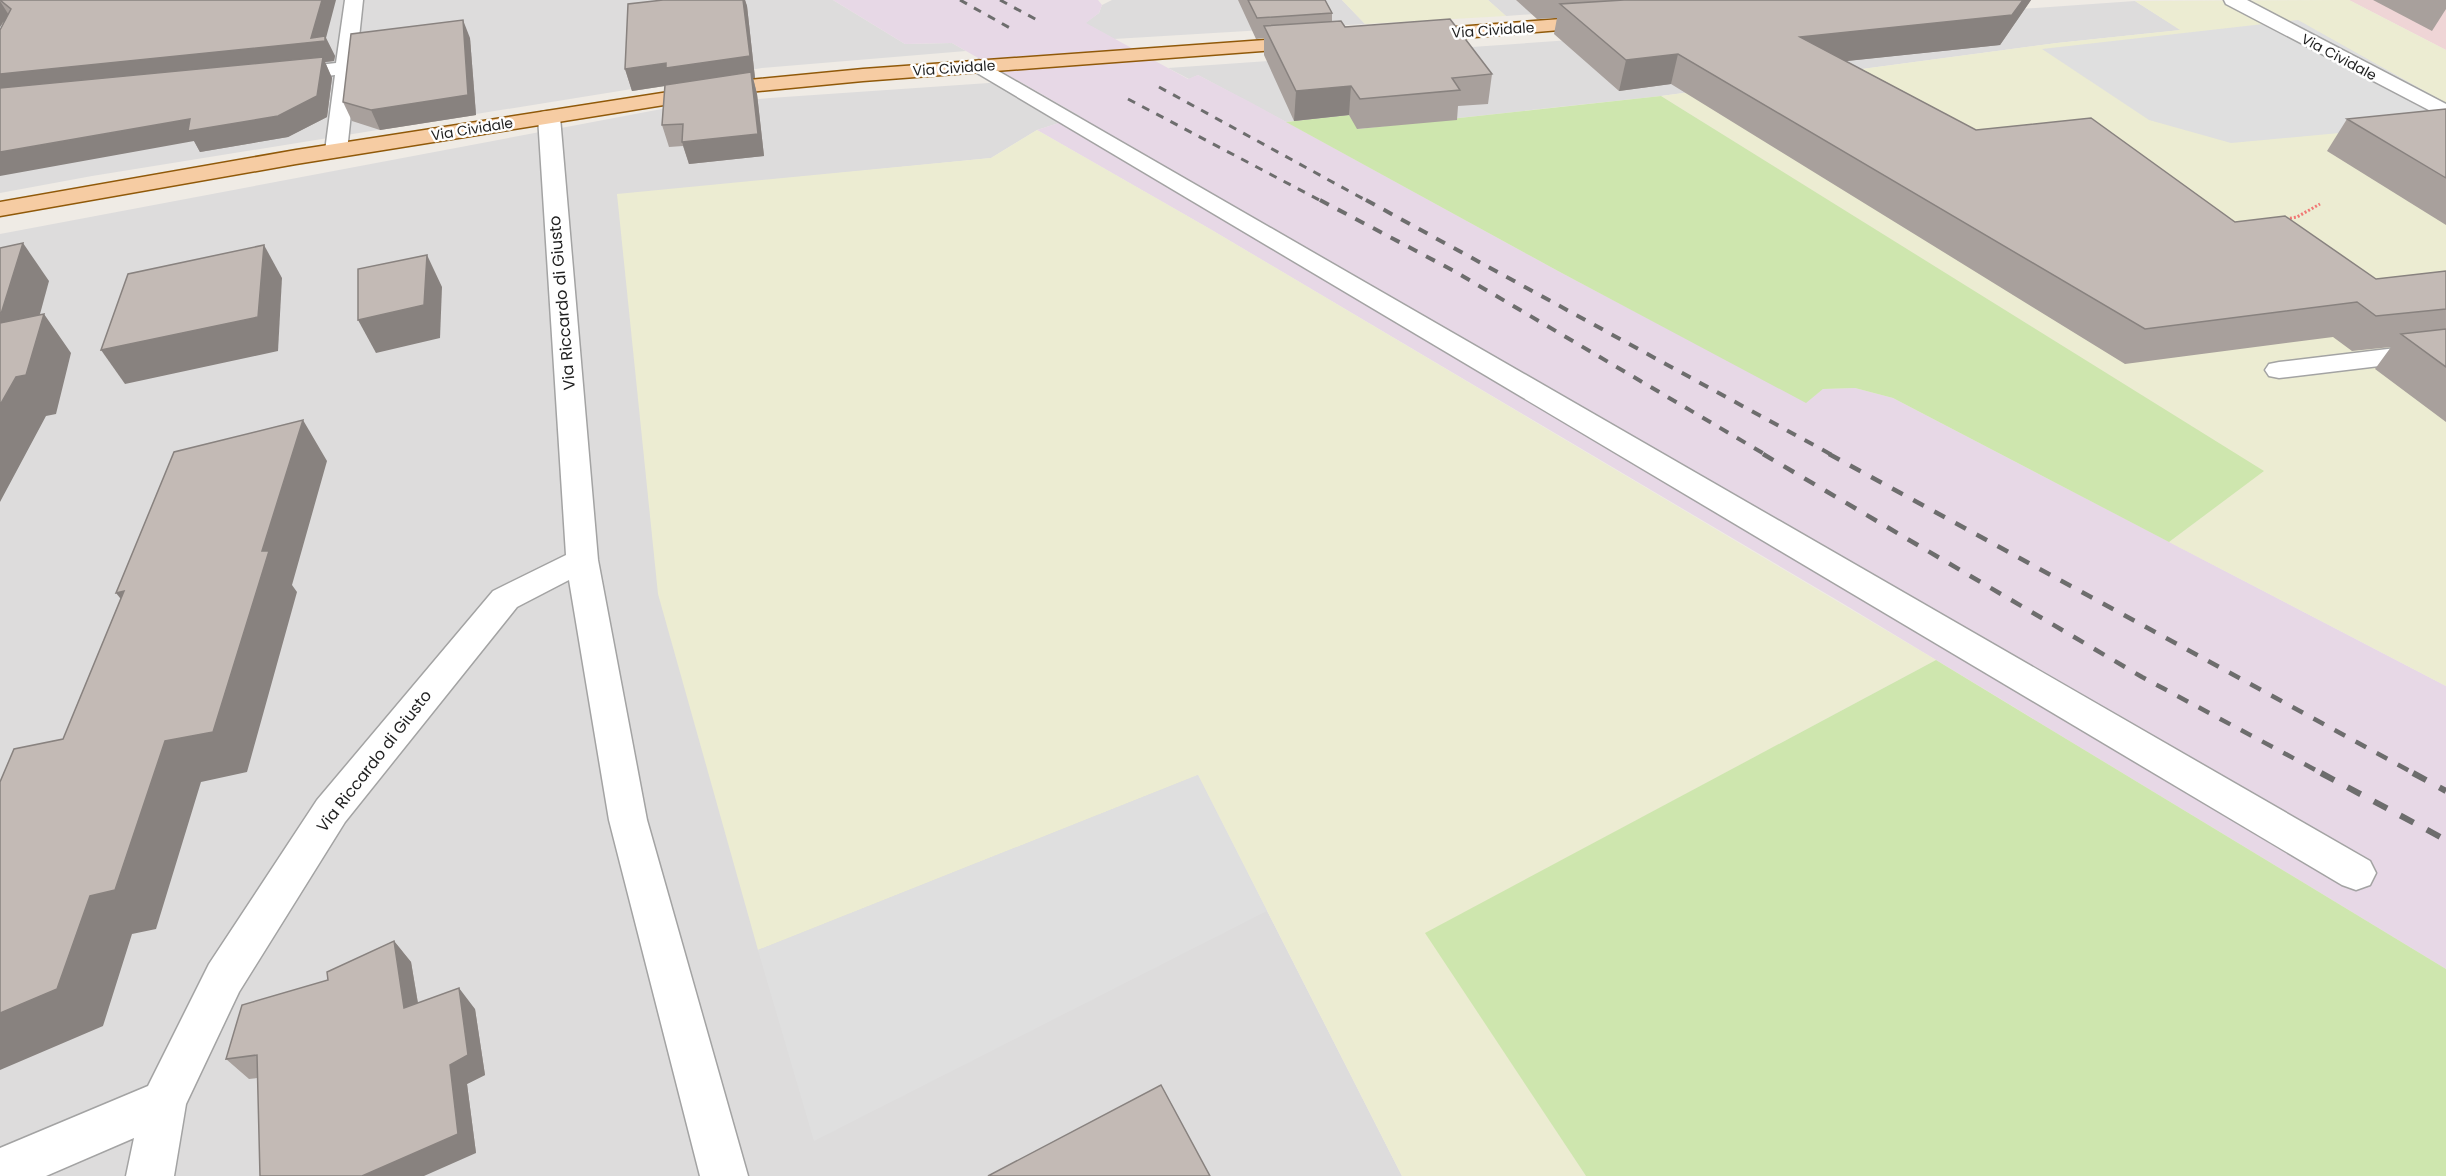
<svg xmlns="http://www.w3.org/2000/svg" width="2446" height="1176" font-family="Poppins,sans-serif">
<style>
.residential{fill:#dddcdc}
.commercial{fill:#efd5d6}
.industrial{fill:#e7d8e6}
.farmland{fill:#ececd2}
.grass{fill:#cee6ae}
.parking{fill:#dfdfdf}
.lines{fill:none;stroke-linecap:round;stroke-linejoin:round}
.minor-casing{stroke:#a3a3a3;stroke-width:3}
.major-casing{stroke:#905909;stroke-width:3}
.path{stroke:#f17774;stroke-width:3;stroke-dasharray:2 2;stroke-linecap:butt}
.minor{fill:#fff;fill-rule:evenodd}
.major{fill:#f6cca3;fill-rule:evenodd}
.rail-far3{stroke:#6d6d6d;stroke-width:3;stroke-dasharray:8 8;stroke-linecap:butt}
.rail-far2{stroke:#6d6d6d;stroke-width:4;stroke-dasharray:10 10;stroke-linecap:butt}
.rail-far1{stroke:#6d6d6d;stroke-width:4.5;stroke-dasharray:12 12;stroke-linecap:butt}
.rail{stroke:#6d6d6d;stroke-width:6;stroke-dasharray:15 15;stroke-linecap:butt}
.wall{fill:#a8a09c}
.shaded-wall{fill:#88827f}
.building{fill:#c3bab5;stroke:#88827f;stroke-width:1.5}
.labels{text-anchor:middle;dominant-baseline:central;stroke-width:5;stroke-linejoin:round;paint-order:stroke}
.far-street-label{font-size:14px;fill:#1f1f1f;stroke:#fff}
.street-label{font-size:16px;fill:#1f1f1f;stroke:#fff}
</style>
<rect width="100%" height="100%" fill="#efebe5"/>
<!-- residential -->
<g class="residential">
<path d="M0,0H833L905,44L952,43L966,51L762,68L92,176L0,193Z"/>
<path d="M1112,0H1342L1365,24L1114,39L1085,23L1099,13L1102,5Z"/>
<path d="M1488,0H1737L1506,16Z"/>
<path d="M2135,1L2181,30L2057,43L1661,96L1357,129L1294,121L1286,122L1198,75L1189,79L1168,68Z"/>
<path d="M1018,81L1081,116L1037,130L991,158L617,195L1198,775L1402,1176H0V234L667,108L770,98Z"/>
</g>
<!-- commercial -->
<path class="commercial" d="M2349,0H2446V50Z"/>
<!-- industrial -->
<path class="industrial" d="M833,0H1098L1102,5L1099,13L1086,23L1188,79L1198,75L1250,102L1558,271L1806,402L1823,389L1855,388L1893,398L2446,686V969L1842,603L1210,229L1037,130L1080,116L952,43L905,44Z"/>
<!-- farmland -->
<g class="farmland">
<path d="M1342,0H1488L1506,16L1365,24Z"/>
<path d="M2349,0L2446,50V686L2169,542L2263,471L1661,96L2057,43L2180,30L2135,1Z"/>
<path d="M1037,130L1210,229L1936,660L1426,933L1586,1176H1402L1198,775L758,950L658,594L617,194L991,158Z"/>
</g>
<!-- grass -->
<g class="grass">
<path d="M1661,96L2264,471L2169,542L1893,398L1855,388L1823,389L1806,403L1558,271L1286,122L1349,115L1358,129Z"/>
<path d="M1936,660L2446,969V1176H1586L1425,933Z"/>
</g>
<!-- parking -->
<g class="parking">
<path d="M2298,20L2446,103V123L2231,143L2149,120L2042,49Z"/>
<path d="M1198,775L1267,911L814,1141L758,950Z"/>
</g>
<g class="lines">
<defs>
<g id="minor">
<path d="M345,0H363L347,151L344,156H328L325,151L335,75L285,81L278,79L275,75L278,71L285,69L336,63Z"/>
<path d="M2224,0H2247L2446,104V119L2226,4Z"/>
<path d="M979,60L2370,861L2376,873L2370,885L2356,890L2342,885L972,70L969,66L972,62Z"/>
<path d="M549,111L557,112L560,117L598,560L647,820L748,1176H700L609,820L569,580L517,607L345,822L239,992L186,1104L174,1176H126L134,1138L46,1176H0V1148L148,1086L209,964L317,800L493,591L566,555L538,117L541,112Z"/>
<path d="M2446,342V358L2279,378L2269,376L2265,370L2269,364L2279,362Z"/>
</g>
<g id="major">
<path d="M1601,16L1611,22L1608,26L1416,42L1406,36L1416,30Z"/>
<path d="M1308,37L1315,39L1318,43L1315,47L863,81L739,93L296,164L0,216V202L296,150L739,81L863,69Z"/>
</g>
</defs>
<!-- minor casing -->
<use href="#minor" class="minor-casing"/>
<!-- major casing -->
<use href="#major" class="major-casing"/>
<!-- path -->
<path class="path" d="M2286,219L2297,217L2320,204"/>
<!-- minor -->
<use href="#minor" class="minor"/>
<!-- major -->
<use href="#major" class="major"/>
<!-- rail-far3 -->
<g class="rail-far3">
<path d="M960,0L1010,28"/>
<path d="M1000,0L1039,21"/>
<path d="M1159,87L1369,202"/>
<path d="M1128,99L1323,202"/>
</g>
<!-- rail-far2 -->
<g class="rail-far2">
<path d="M1320,200L1454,271L1766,455"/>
<path d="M1366,200L1832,455"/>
</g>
<!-- rail-far1 -->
<g class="rail-far1">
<path d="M1763,454L2142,677L2323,774"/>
<path d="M1829,454L2415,774"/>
</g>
<!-- rail -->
<g class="rail">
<path d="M2321,773L2446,840"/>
<path d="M2413,773L2446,791"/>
</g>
</g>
<!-- wall -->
<g class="wall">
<path d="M0,0L326,38L335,56L334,61L325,62L332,78L327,117L288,137L200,152L194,141L4,22L0,27Z"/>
<path d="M743,0H745L747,6L755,78H753L757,94L764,156L689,164L683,146L669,147L662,125L665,86L632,91L625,69Z"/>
<path d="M1238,0H1325L1332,13V22L1492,74L1488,104L1458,106L1457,120L1357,129L1349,115L1294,121L1264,55V38L1256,39Z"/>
<path d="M1516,0H2031L2000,45L1846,61L1976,130L2235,222L2376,279L2446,271V422L2375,369L2391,347L2352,351L2333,337L2125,364L1671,84L1619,91L1554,34L1557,18L1537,19Z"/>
<path d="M2373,0H2446V9L2432,31Z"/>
<path d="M470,38L476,115L380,130L352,121L343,102Z"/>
<path d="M2446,109V225L2327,151L2347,119Z"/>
<path d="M394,941L411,962L418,1003L475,1009L485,1075L467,1084L476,1153L257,1078L249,1079L226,1059L328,980Z"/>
</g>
<!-- shaded-wall -->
<g class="shaded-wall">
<path d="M322,0H336L326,38L335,56L334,61L325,62L332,78L327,117L288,137L200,152L194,141L0,176V152L190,119L278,116L0,96V74L311,38Z"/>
<path d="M743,0H745L747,6L755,78H753L757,94L764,156L689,164L682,142L758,134L671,85L632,91L625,69L666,63Z"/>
<path d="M2023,0H2031L2000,45L1790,67L1800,37Z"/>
<path d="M0,1L12,20L3,22L0,27Z"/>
<path d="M463,20L470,38L476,115L380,130L371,110Z"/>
<path d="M1678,54L1671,84L1619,91L1626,60Z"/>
<path d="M1351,86L1349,115L1294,121L1296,91Z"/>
<path d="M23,243L49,281L27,362L0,326V317Z"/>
<path d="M264,245L282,278L278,351L125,384L101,350Z"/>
<path d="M427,255L442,287L440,338L376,353L358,320Z"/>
<path d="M44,314L71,353L56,414L46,416L0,502V405L16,377Z"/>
<path d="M303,420L327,461L292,585L297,592L247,772L201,782L156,929L132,934L103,1026L0,1070V1013L90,896L165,741L262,551Z"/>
<path d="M124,591L149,634L116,593Z"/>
<path d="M394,941L411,962L422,1028L404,1008Z"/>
<path d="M459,988L475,1009L485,1075L467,1084L476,1153L424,1176H362L450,1065Z"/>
</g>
<!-- building -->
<g class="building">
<path d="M0,0H322L311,38L325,36V41L0,74V30L11,9Z"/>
<path d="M663,0H743L750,56L666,68V63L625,69L628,4Z"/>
<path d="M1248,0H1325L1332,13L1257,18Z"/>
<path d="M1624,0H2023L2012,15L1800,37L1976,130L2091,118L2235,222L2285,216L2376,279L2446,271V309L2376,316L2357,302L2145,329L1678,54L1626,60L1560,4Z"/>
<path d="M1450,19L1492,74L1452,78L1460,90L1360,99L1351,86L1296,91L1264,26L1341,21L1345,27Z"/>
<path d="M463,20L468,95L371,110L343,102L351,34Z"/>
<path d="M323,57L317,96L278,116L188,131L190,119L0,152V88Z"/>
<path d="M751,72L758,134L682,142L683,124L662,125L665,85Z"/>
<path d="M2446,109V178L2347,119Z"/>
<path d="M23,243L0,317V248Z"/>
<path d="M264,245L258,317L101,350L128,274Z"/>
<path d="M427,255L424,305L358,320V269Z"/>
<path d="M44,314L26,375L16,377L0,405V323Z"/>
<path d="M2446,329V367L2401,334Z"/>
<path d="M303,420L262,551H269L213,732L165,741L115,890L90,896L57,989L0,1013V782L14,749L63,739L124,591L116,593L174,452Z"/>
<path d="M394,941L404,1008L459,988L468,1055L450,1065L458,1134L362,1176H260L257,1055L226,1059L242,1005L328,980L327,972Z"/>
<path d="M1161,1085L1210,1176H988Z"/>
</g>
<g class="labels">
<!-- far-street labels -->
<g class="far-street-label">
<text transform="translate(1493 30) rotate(-4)">Via Cividale</text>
<text transform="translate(2339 57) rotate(28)">Via Cividale</text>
<text transform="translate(954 68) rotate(-4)">Via Cividale</text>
<text transform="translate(472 129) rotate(-9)">Via Cividale</text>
</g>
<!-- street labels -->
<g class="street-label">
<text transform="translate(562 303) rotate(-95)">Via Riccardo di Giusto</text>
<text transform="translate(374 761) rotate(-52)">Via Riccardo di Giusto</text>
</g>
</g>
</svg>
